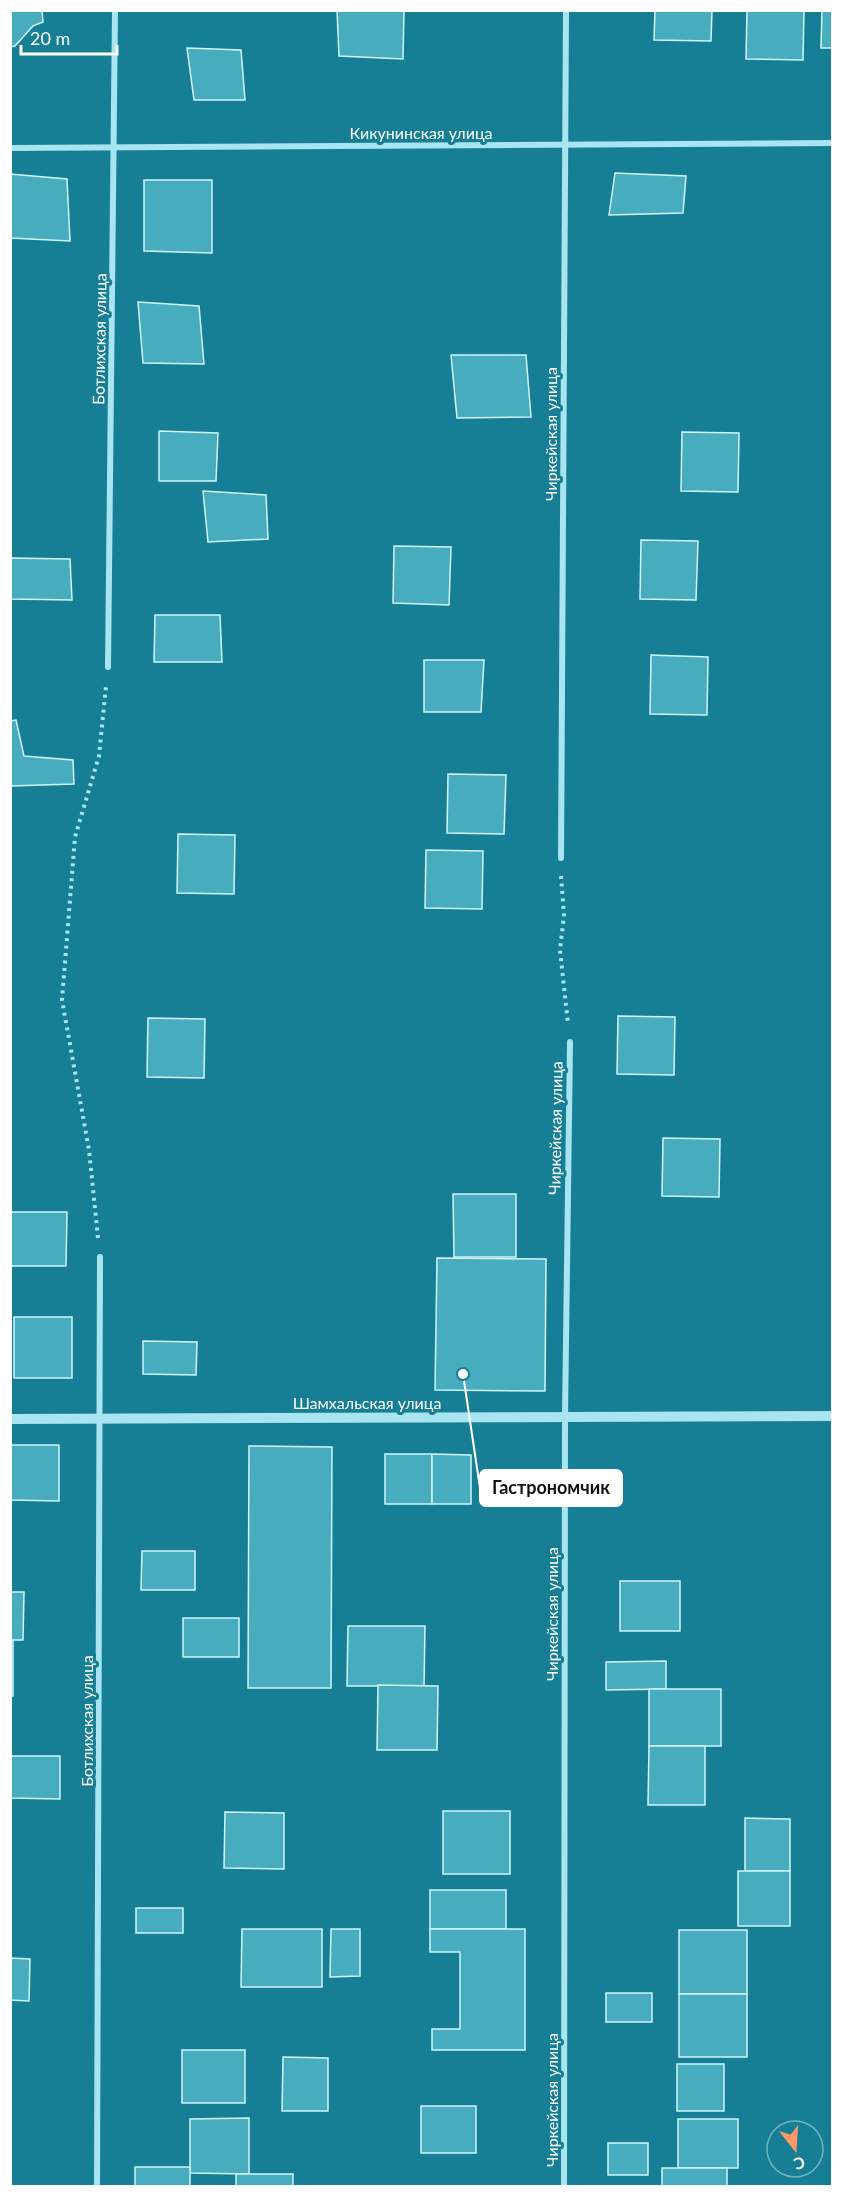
<svg xmlns="http://www.w3.org/2000/svg" width="843" height="2197" font-family="Lato,sans-serif">
<style>
.building{fill:#48acbf;stroke:#cff5fc;stroke-width:1.5}
.lines{fill:none;stroke-linecap:round;stroke-linejoin:round}
.path{stroke:#a8e5f1;stroke-width:4;stroke-dasharray:3 4.5;stroke-linecap:butt}
.minor{stroke:#a8e5f1;stroke-width:6}
.tertiary{stroke:#a8e5f1;stroke-width:10}
.labels{text-anchor:middle;dominant-baseline:central;stroke-width:6;stroke-linejoin:round;paint-order:stroke}
.street-label{font-size:16px;fill:#fff;stroke:#177f95}
.leader{fill:none;stroke:#fff;stroke-width:2}
.callout-dot{fill:#fff;stroke:#177f95;stroke-width:2}
.callout{fill:#fff;stroke:#fff;stroke-width:2}
.callout-label{font-size:18px;text-anchor:middle;font-weight:bold;fill:#111}
</style>
<rect width="100%" height="100%" fill="#177f95"/>
<!-- building -->
<g class="building">
<path d="M10,10H42L43,22L33,26L15,46L10,47Z"/>
<path d="M337,10H404L403,59L339,56Z"/>
<path d="M655,10H712L711,41L654,40Z"/>
<path d="M747,10H804L803,60L746,59Z"/>
<path d="M822,10H832V48H821Z"/>
<path d="M187,48L241,50L245,100H194Z"/>
<path d="M615,173L686,176L683,213L609,215Z"/>
<path d="M10,174L67,179L70,241L10,238Z"/>
<path d="M144,180H212V253L144,251Z"/>
<path d="M138,302L199,306L204,364L143,363Z"/>
<path d="M451,355H526L531,417L457,418Z"/>
<path d="M159,431L218,433L216,481H159Z"/>
<path d="M682,432L739,433L738,492L681,491Z"/>
<path d="M203,491L266,495L268,539L208,542Z"/>
<path d="M641,540L698,541L696,600L640,599Z"/>
<path d="M394,546L451,547L449,605L393,603Z"/>
<path d="M10,558L70,559L72,600L10,599Z"/>
<path d="M155,615H220L222,662H154Z"/>
<path d="M651,655L708,657L707,715L650,714Z"/>
<path d="M424,660H484L481,712H424Z"/>
<path d="M16,720L24,756L73,760L74,784L10,786V721Z"/>
<path d="M448,774L506,775L504,834L447,833Z"/>
<path d="M178,834L235,835L234,894L177,893Z"/>
<path d="M426,850L483,851L482,909L425,908Z"/>
<path d="M618,1016L675,1017L674,1075L617,1074Z"/>
<path d="M148,1018L205,1019L204,1078L147,1077Z"/>
<path d="M663,1138L720,1139L719,1197L662,1196Z"/>
<path d="M453,1194H516V1257H454Z"/>
<path d="M10,1212H67L66,1266H10Z"/>
<path d="M437,1258L546,1259L545,1391L435,1390Z"/>
<rect x="14" y="1317" width="58" height="61"/>
<path d="M143,1341L197,1342L196,1375L143,1374Z"/>
<path d="M10,1445H59V1501L10,1500Z"/>
<path d="M249,1446L332,1447L331,1688H248Z"/>
<rect x="385" y="1454" width="47" height="50"/>
<path d="M432,1454L471,1455V1504H432Z"/>
<path d="M142,1551H195V1590H141Z"/>
<rect x="620" y="1581" width="60" height="50"/>
<path d="M10,1592H24L23,1640H10Z"/>
<rect x="183" y="1618" width="56" height="39"/>
<path d="M348,1626H425L424,1686H347Z"/>
<rect x="10" y="1640" width="3" height="56"/>
<path d="M666,1661V1689L606,1690V1662Z"/>
<path d="M378,1685L438,1686L437,1750H377Z"/>
<rect x="649" y="1689" width="72" height="57"/>
<path d="M649,1746H705V1805H648Z"/>
<path d="M10,1756H60V1799L10,1798Z"/>
<rect x="443" y="1811" width="67" height="63"/>
<path d="M225,1812L284,1813V1869L224,1868Z"/>
<path d="M745,1818L790,1819V1871H745Z"/>
<rect x="738" y="1871" width="52" height="55"/>
<rect x="430" y="1890" width="76" height="39"/>
<rect x="136" y="1908" width="47" height="25"/>
<path d="M242,1929H322V1987H241Z"/>
<path d="M331,1929H360V1976L330,1977Z"/>
<path d="M430,1929H525V2050H432V2029H460V1952H430Z"/>
<rect x="679" y="1930" width="68" height="64"/>
<path d="M10,1958L30,1959L29,2001L10,2000Z"/>
<rect x="606" y="1993" width="46" height="29"/>
<rect x="679" y="1994" width="68" height="63"/>
<rect x="182" y="2050" width="63" height="53"/>
<path d="M283,2057L328,2058V2111H282Z"/>
<rect x="677" y="2064" width="47" height="47"/>
<rect x="421" y="2106" width="55" height="47"/>
<path d="M249,2118V2174L190,2173V2119Z"/>
<rect x="678" y="2119" width="60" height="49"/>
<rect x="608" y="2143" width="40" height="32"/>
<rect x="135" y="2167" width="55" height="19"/>
<rect x="662" y="2168" width="65" height="18"/>
<rect x="236" y="2174" width="57" height="12"/>
</g>
<g class="lines">
<!-- path -->
<g class="path">
<path d="M561,876L564,915L560,950L568,1024"/>
<path d="M98,1238L89,1150L62,1000L75,837L99,756L106,686"/>
</g>
<!-- minor -->
<g class="minor">
<path d="M10,148L832,143"/>
<path d="M108,667L115,10"/>
<path d="M561,858L566,10"/>
<path d="M97,2186L100,1257"/>
<path d="M564,2186L565,1416L570,1042"/>
</g>
<!-- tertiary -->
<path class="tertiary" d="M10,1419L832,1416"/>
</g>
<g class="labels">
<!-- street labels -->
<g class="street-label">
<text x="421" y="132">Кикунинская улица</text>
<text transform="translate(99 339) rotate(-89)">Ботлихская улица</text>
<text transform="translate(550 434) rotate(-90)">Чиркейская улица</text>
<text transform="translate(555 1128) rotate(-89)">Чиркейская улица</text>
<text x="367" y="1402">Шамхальская улица</text>
<text transform="translate(551 1614) rotate(-90)">Чиркейская улица</text>
<text transform="translate(86 1721) rotate(-90)">Ботлихская улица</text>
<text transform="translate(551 2100) rotate(-90)">Чиркейская улица</text>
</g>
</g>
<!-- callouts -->
<path class="leader" d="M463 1374L480 1488"/>
<circle class="callout-dot" cx="463" cy="1374" r="6"/>
<rect class="callout" x="480" y="1470" width="142" height="36" rx="6"/>
<g class="callout-label">
<text x="551" y="1494">Гастрономчик</text>
</g>
<!-- border -->
<rect width="843" height="2197" fill="none" stroke="#ffffff" stroke-width="24"/>
<!-- north arrow -->
<g transform="translate(795 2149) rotate(163)"><circle r="28" fill="#177f95" stroke="#74b2bf" stroke-width="1.5"/>
<path d="M0-4.5L10 22L0 15L-10 22Z" fill="#ff9867"/>
<text y="-9" font-size="16" font-weight="bold" text-anchor="middle" fill="#ffffff">С</text>
</g>
<!-- scale -->
<path d="M21 45v9h96v-9" fill="none" stroke="#ffffff" stroke-width="3"/>
<text x="30" y="45" font-size="18" fill="#ffffff" stroke="#177f95" stroke-width="4.5" paint-order="stroke">20 m</text>
</svg>
